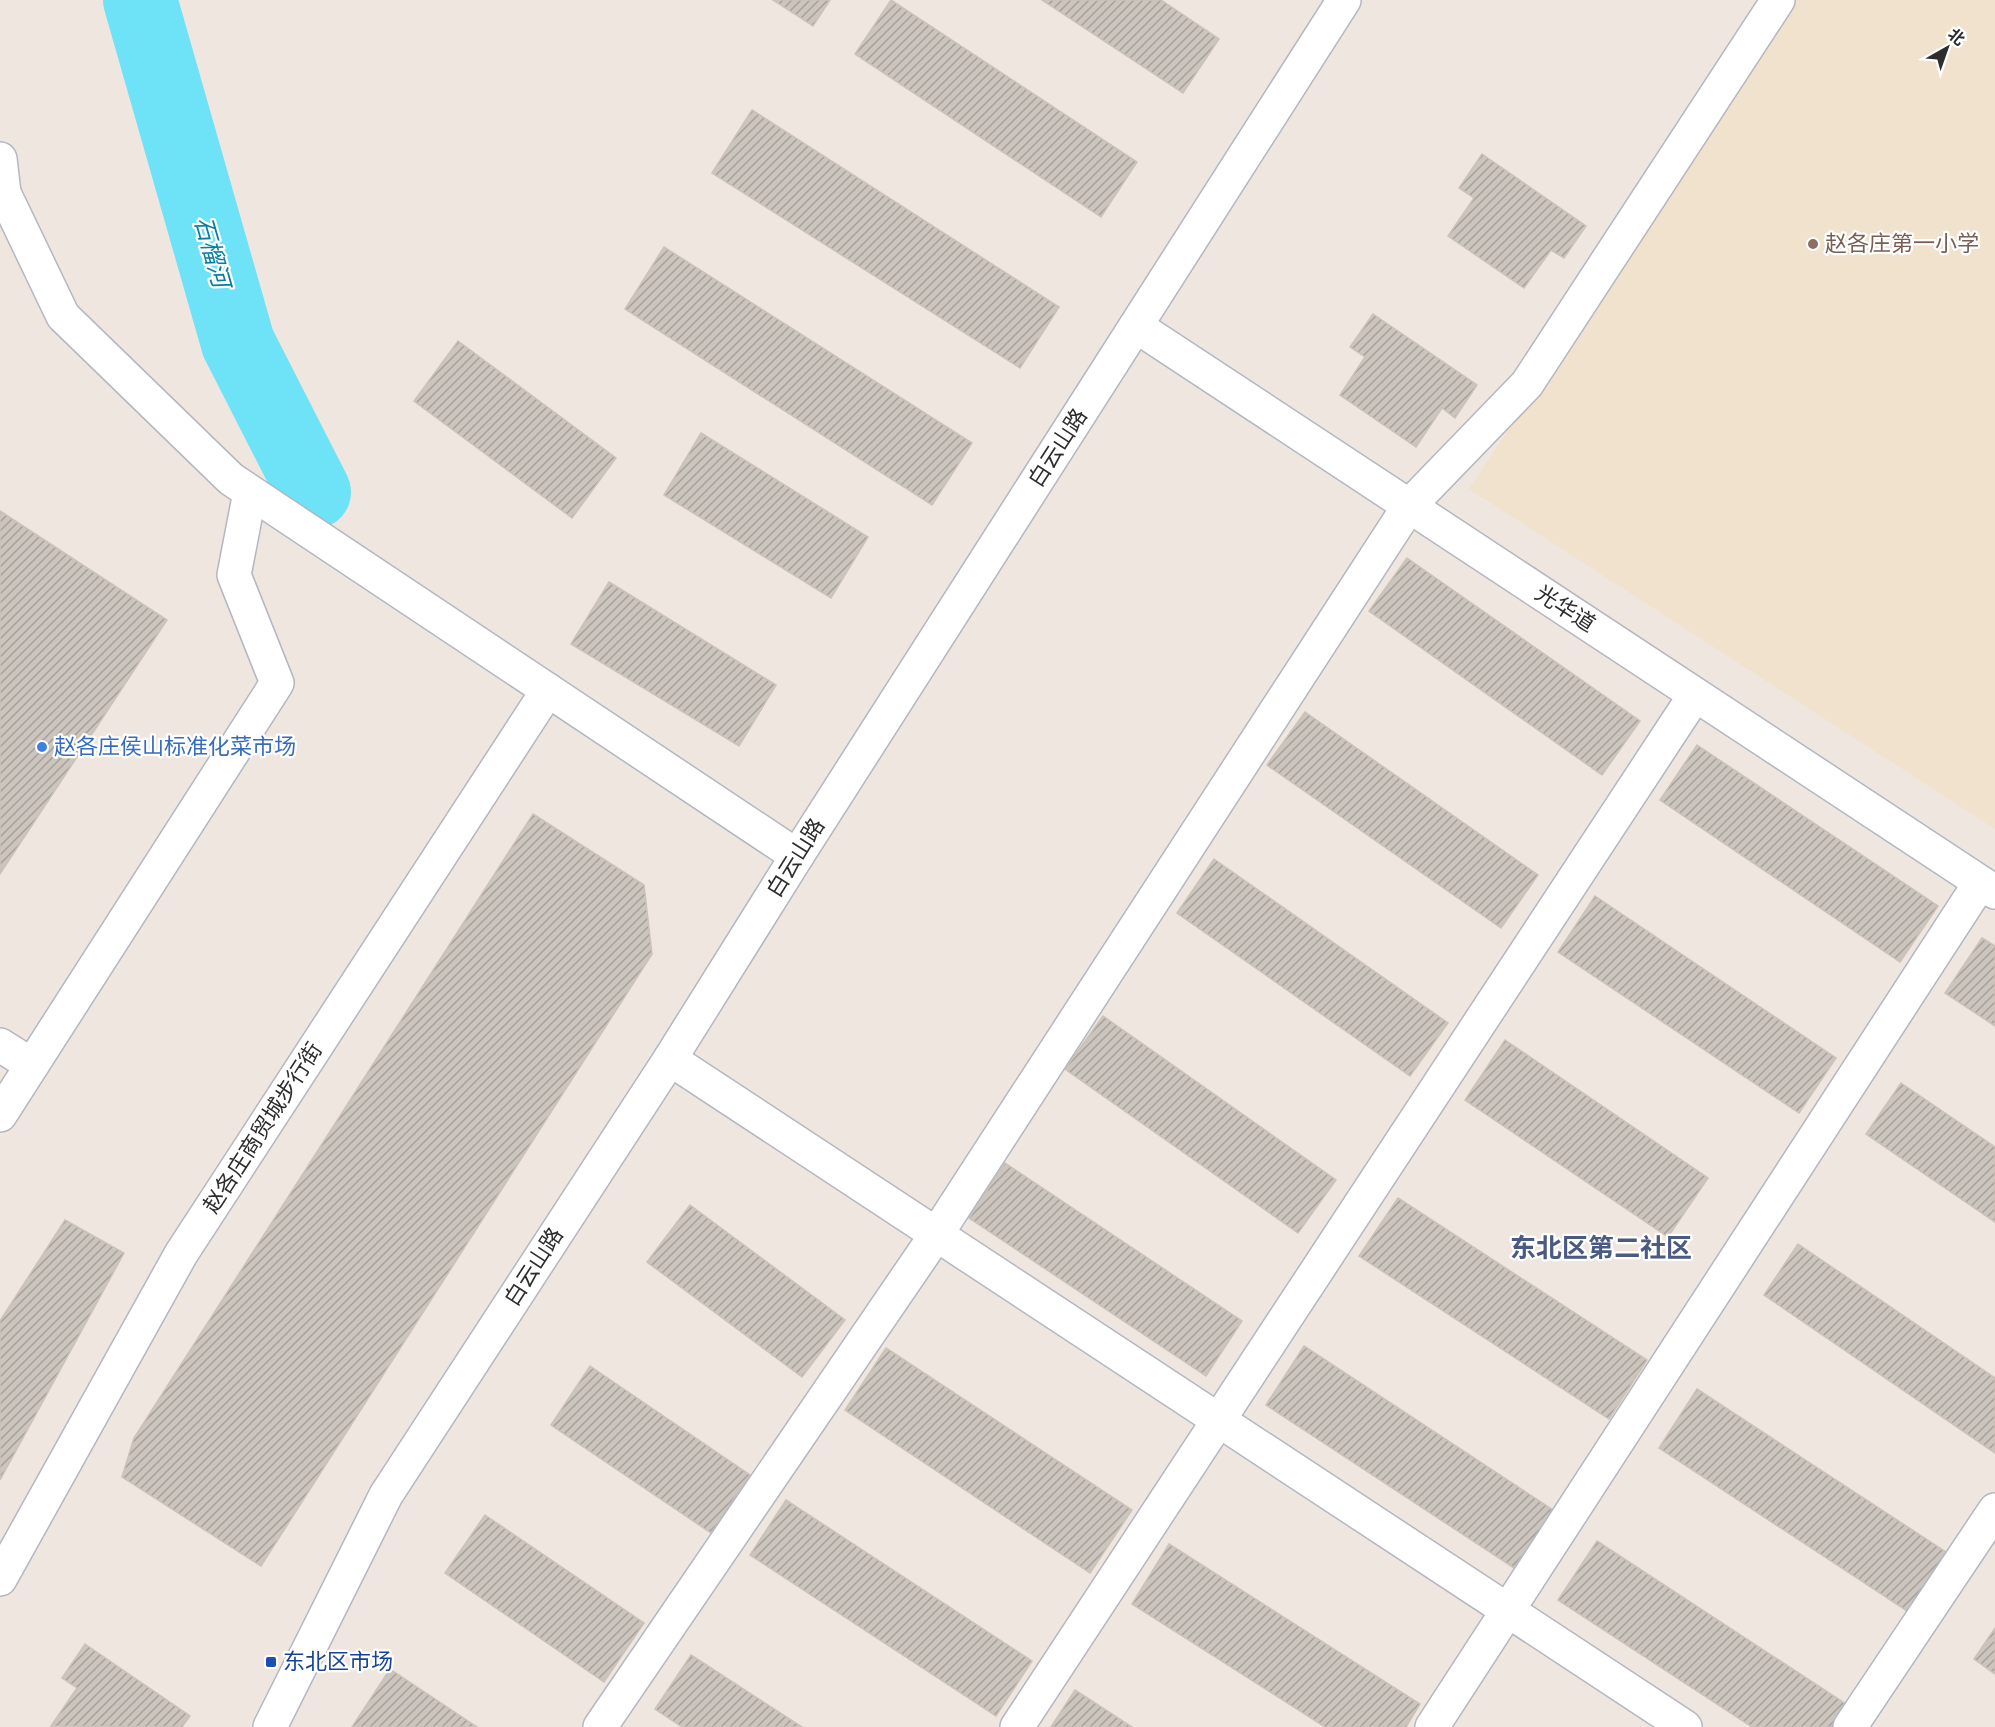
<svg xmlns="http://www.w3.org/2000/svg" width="1995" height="1727" font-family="Karla,'Noto Sans SC',sans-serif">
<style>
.education{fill:#f1e2ce}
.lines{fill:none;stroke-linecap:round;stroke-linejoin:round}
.river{stroke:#6ee2f6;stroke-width:74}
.building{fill:url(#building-hatch);stroke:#cbc2b8;stroke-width:1.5}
.pedestrian-casing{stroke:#b3b7c1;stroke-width:36}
.minor-casing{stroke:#b3b7c1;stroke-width:36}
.tertiary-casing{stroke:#b3b7c1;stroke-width:36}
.pedestrian{stroke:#fff;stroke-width:33}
.minor{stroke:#fff;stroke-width:33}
.tertiary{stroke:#fff;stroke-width:33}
.education-dot{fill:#8d6e63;stroke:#fff;stroke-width:2}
.shop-dot{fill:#3f7fe0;stroke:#fff;stroke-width:2}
.transit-dot{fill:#1a4fb4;stroke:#fff;stroke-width:2}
.labels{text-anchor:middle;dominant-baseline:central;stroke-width:4.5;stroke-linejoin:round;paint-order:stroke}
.education-label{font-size:22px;fill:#785e54;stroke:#fff;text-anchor:start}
.street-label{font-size:22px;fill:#2d2d2d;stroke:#fff}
.shop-label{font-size:22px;fill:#366cbe;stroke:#fff;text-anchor:start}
.transit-label{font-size:22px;fill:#164399;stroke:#fff;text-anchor:start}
.water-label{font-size:24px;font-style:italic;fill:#077ea1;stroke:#fff}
.quarter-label{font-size:26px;font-weight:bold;fill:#4a5a81;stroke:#fff}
</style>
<defs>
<pattern id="building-hatch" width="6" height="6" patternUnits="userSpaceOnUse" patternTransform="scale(1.5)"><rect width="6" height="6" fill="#cbc5bd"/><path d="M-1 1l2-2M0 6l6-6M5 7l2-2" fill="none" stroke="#a5a09a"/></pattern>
</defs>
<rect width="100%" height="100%" fill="#efe6df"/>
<!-- education -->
<path class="education" d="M1793,0H1995V829L1469,489Z"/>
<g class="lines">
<!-- river -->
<path class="river" d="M140,0L238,343L314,492"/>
</g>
<!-- building -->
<g class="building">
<path d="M773,0H830L813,26Z"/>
<path d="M891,0L1137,162L1101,217L855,54Z"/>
<path d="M1042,0H1161L1219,39L1183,93Z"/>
<path d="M752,110L1059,307L1020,368L712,173Z"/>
<path d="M1482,154L1586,226L1564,258L1551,250L1524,288L1448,236L1474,198L1459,188Z"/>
<path d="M664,247L972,443L932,505L625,309Z"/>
<path d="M1373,314L1477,385L1455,418L1442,408L1416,447L1340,395L1365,357L1350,347Z"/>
<path d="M458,341L616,458L572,518L414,401Z"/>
<path d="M701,433L868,537L831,598L664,495Z"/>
<path d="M0,511L167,620L0,874Z"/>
<path d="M1407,558L1640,721L1602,775L1369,611Z"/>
<path d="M609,582L776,685L739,746L571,644Z"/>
<path d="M1305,712L1538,875L1501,928L1267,765Z"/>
<path d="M1697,745L1938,906L1900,962L1660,800Z"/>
<path d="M533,814L644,885L652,954L261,1566L122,1477L134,1438Z"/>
<path d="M1214,859L1448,1023L1410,1076L1177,913Z"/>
<path d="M1595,896L1836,1058L1799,1113L1558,952Z"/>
<path d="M1982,938L1995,946V1026L1945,993Z"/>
<path d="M1103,1016L1336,1180L1298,1233L1065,1069Z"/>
<path d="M1505,1040L1708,1178L1668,1237L1465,1100Z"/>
<path d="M1901,1083L1995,1147V1222L1866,1134Z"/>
<path d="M1005,1163L1242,1321L1206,1376L969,1218Z"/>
<path d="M1398,1198L1647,1360L1609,1419L1359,1256Z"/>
<path d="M690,1205L845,1320L802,1377L647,1262Z"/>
<path d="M65,1220L124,1253L0,1480V1321Z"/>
<path d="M1798,1244L1995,1378V1453L1764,1295Z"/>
<path d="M1304,1346L1553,1510L1514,1568L1266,1405Z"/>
<path d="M886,1348L1132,1510L1090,1573L845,1410Z"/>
<path d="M590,1366L750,1475L711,1533L551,1425Z"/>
<path d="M1697,1389L1946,1552L1907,1611L1659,1448Z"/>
<path d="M786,1500L1032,1661L996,1716L750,1555Z"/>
<path d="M485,1515L644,1623L604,1682L445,1573Z"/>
<path d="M1597,1541L1846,1704L1831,1727H1752L1558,1600Z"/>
<path d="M1169,1544L1420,1704L1406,1727H1325L1132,1604Z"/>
<path d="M1995,1628V1674L1974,1659Z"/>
<path d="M85,1644L190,1716L182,1727L51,1726L77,1688L62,1678Z"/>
<path d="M691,1655L802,1727H682L655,1709Z"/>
<path d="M390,1669L477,1727H352Z"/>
<path d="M1075,1690L1132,1727H1051Z"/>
</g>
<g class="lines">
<defs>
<path id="pedestrian" d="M0,1579L181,1254L548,690"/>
<g id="minor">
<path d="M1136,326L1995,892"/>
<path d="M0,1045L32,1065"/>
<path d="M670,1059L1685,1727"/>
<path d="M0,1115L277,683L234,575L250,492"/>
<path d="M600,1727L936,1235L1409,506L1527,384L1778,0"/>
<path d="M1017,1727L1695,695"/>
<path d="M1432,1727L1980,883"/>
<path d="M1850,1727L1995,1510"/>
</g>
<g id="tertiary">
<path d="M0,159L4,193L63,316L231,479L797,856"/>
<path d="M270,1727L386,1495L670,1059L797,856L1344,0"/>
</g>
</defs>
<!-- pedestrian casing -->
<use href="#pedestrian" class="pedestrian-casing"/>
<!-- minor casing -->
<use href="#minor" class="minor-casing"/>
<!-- tertiary casing -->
<use href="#tertiary" class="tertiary-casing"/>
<!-- pedestrian -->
<use href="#pedestrian" class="pedestrian"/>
<!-- minor -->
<use href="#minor" class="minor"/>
<!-- tertiary -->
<use href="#tertiary" class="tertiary"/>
</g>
<!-- markers -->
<circle class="education-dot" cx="1813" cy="244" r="6"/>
<circle class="shop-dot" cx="42" cy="747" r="6"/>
<rect class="transit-dot" x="265" y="1656" width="12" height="12" rx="3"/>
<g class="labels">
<!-- education labels -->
<g class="education-label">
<text x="1825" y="244">赵各庄第一小学</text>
</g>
<!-- street labels -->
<g class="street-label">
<text transform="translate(1058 448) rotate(-57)">白云山路</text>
<text transform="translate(1565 609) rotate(33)">光华道</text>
<text transform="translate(796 858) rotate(-58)">白云山路</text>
<text transform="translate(263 1128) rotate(-57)">赵各庄商贸城步行街</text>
<text transform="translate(534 1267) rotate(-57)">白云山路</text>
</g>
<!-- shop labels -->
<g class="shop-label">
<text x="54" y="747">赵各庄侯山标准化菜市场</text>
</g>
<!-- transit labels -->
<g class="transit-label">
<text x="283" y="1662">东北区市场</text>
</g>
<!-- water labels -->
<g class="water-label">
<text transform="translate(212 252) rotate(74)">石榴河</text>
</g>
<!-- quarter labels -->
<g class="quarter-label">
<text x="1601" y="1248">东北区第二社区</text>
</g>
</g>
<!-- north arrow -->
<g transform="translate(1947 48) rotate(40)" stroke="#ffffff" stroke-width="4.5" paint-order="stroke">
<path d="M0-4.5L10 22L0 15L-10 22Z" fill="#2d2d2d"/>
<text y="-9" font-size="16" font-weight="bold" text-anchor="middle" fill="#2d2d2d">北</text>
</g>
</svg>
